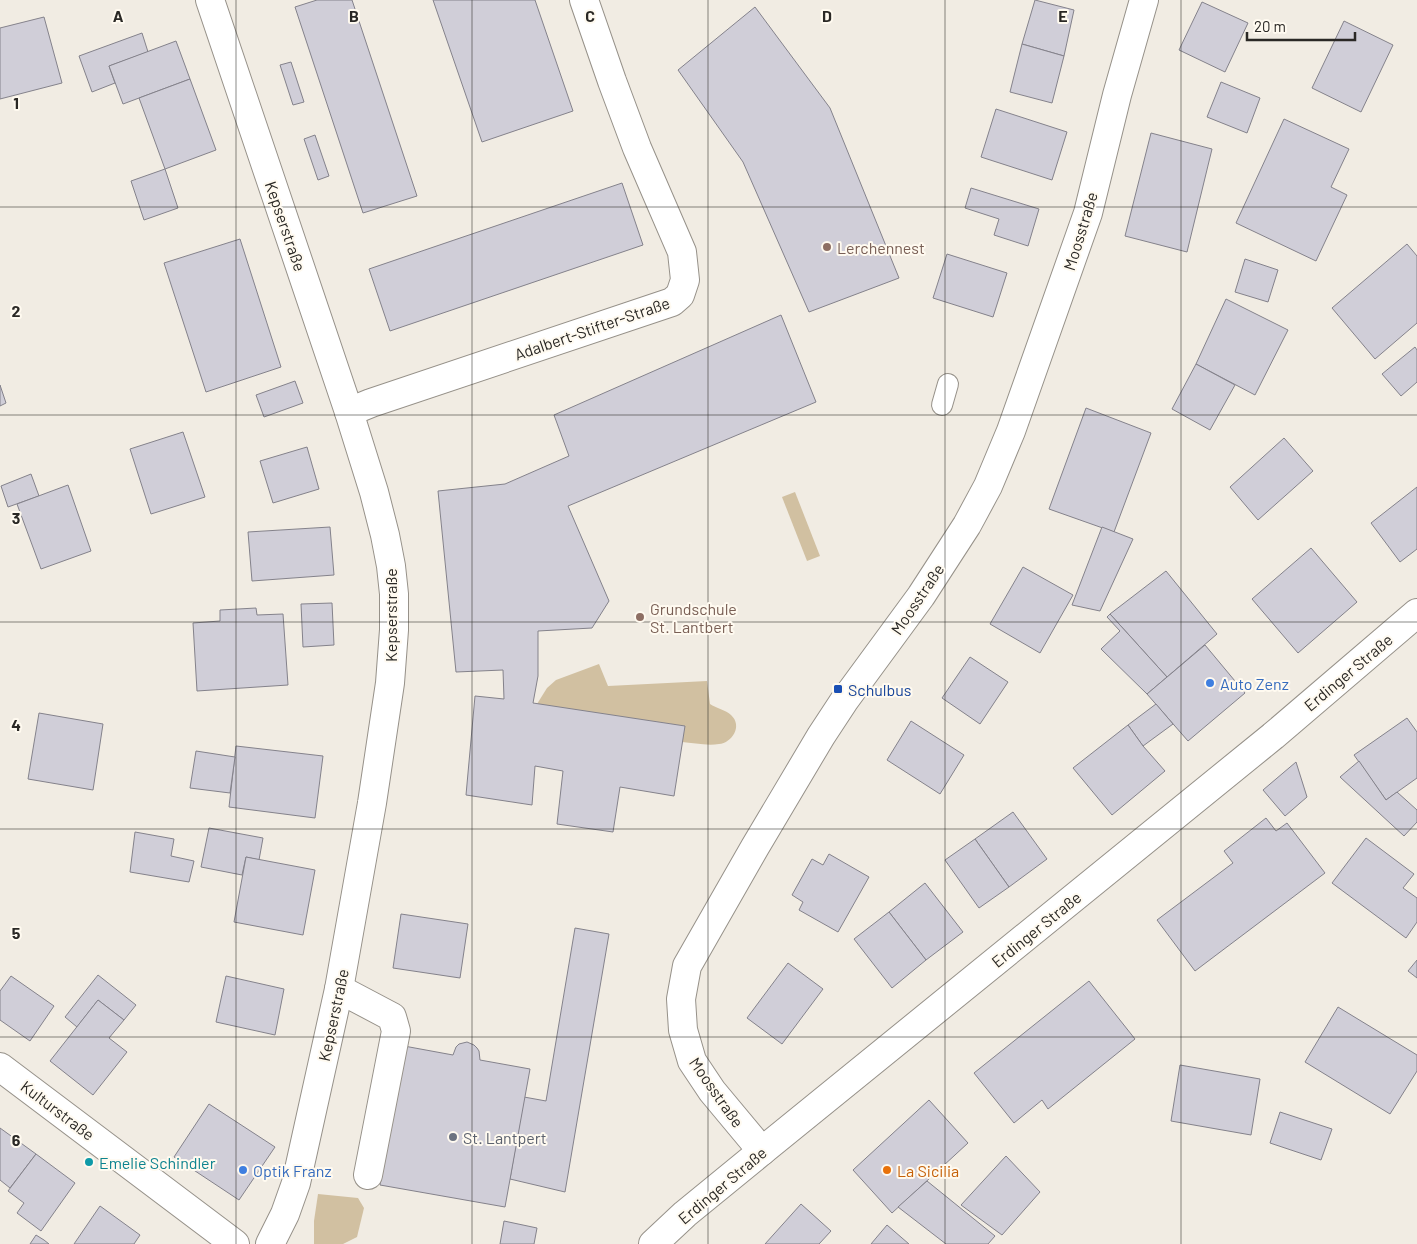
<svg xmlns="http://www.w3.org/2000/svg" width="1417" height="1244" font-family="Barlow,sans-serif">
<style>
.green{fill:#d1c0a1}
.building{fill:#d0ced8;stroke:#84828b}
.lines{fill:none;stroke-linecap:round;stroke-linejoin:round}
.service-casing{stroke:#969189;stroke-width:22}
.minor-casing{stroke:#969189;stroke-width:30}
.tertiary-casing{stroke:#969189;stroke-width:30}
.service{stroke:#fff;stroke-width:20}
.minor{stroke:#fff;stroke-width:28}
.tertiary{stroke:#fff;stroke-width:28}
.grid{fill:none;stroke:#2a2825;stroke-width:1;stroke-opacity:0.55}
.education-dot{fill:#8d6e63;stroke:#fffaf0;stroke-width:2}
.shop-dot{fill:#3f7fe0;stroke:#fffaf0;stroke-width:2}
.transit-dot{fill:#1a4fb4;stroke:#fffaf0;stroke-width:2}
.worship-dot{fill:#6b7280;stroke:#fffaf0;stroke-width:2}
.culture-dot{fill:#0f9aa8;stroke:#fffaf0;stroke-width:2}
.food-dot{fill:#e8710a;stroke:#fffaf0;stroke-width:2}
.labels{text-anchor:middle;dominant-baseline:central;stroke-width:4;stroke-linejoin:round;paint-order:stroke}
.street-label{font-size:16px;fill:#2a2825;stroke:#fffaf0}
.education-label{font-size:16px;fill:#785e54;stroke:#fffaf0;text-anchor:start}
.shop-label{font-size:16px;fill:#366cbe;stroke:#fffaf0;text-anchor:start}
.transit-label{font-size:16px;fill:#164399;stroke:#fffaf0;text-anchor:start}
.worship-label{font-size:16px;fill:#5b616d;stroke:#fffaf0;text-anchor:start}
.culture-label{font-size:16px;fill:#0d838f;stroke:#fffaf0;text-anchor:start}
.food-label{font-size:16px;fill:#c56008;stroke:#fffaf0;text-anchor:start}
.grid-label{font-size:16px;text-anchor:middle;font-weight:bold;fill:#2a2825;stroke:#fffaf0;stroke-width:4;stroke-linejoin:round;paint-order:stroke}
</style>
<rect width="100%" height="100%" fill="#f1ece3"/>
<!-- green -->
<g class="green">
<path d="M795,492L820,556L807,561L782,497Z"/>
<path d="M599,664L608,686L707,681L710,704C716,708 726,710 731,715C743,726 732,743 719,744C708,746 693,743 682,742L684,726L537,704L547,688L556,680Z"/>
<path d="M318,1194L358,1198L364,1208L357,1237L343,1244H314V1221Z"/>
</g>
<!-- building -->
<g class="building">
<path d="M317,0H352L417,196L363,213L295,7Z"/>
<path d="M433,0H535L573,111L482,142Z"/>
<path d="M1035,0L1074,10L1064,56L1022,44Z"/>
<path d="M1202,2L1248,23L1225,72L1179,50Z"/>
<path d="M755,7L830,108L899,278L809,312L743,162L678,70Z"/>
<path d="M44,17L62,83L0,99V28Z"/>
<path d="M1344,21L1393,45L1361,112L1312,88Z"/>
<path d="M142,33L148,52L109,66L115,83L92,92L79,56Z"/>
<path d="M176,41L190,79L123,104L109,66Z"/>
<path d="M1022,44L1064,56L1052,103L1010,92Z"/>
<path d="M291,62L304,102L293,105L280,65Z"/>
<path d="M190,79L216,150L165,169L139,98Z"/>
<path d="M1221,82L1260,98L1247,133L1207,117Z"/>
<path d="M996,109L1067,132L1052,180L981,157Z"/>
<path d="M1284,119L1349,149L1331,187L1347,195L1316,261L1236,223Z"/>
<path d="M1151,133L1212,149L1187,252L1125,236Z"/>
<path d="M315,135L329,176L318,180L304,139Z"/>
<path d="M165,169L178,208L144,220L131,181Z"/>
<path d="M622,183L643,245L390,331L369,269Z"/>
<path d="M971,188L1039,209L1028,246L994,235L999,219L965,208Z"/>
<path d="M240,239L281,367L206,392L164,263Z"/>
<path d="M1407,244L1417,256V323L1375,359L1332,308Z"/>
<path d="M947,254L1007,273L993,317L933,298Z"/>
<path d="M1245,259L1278,270L1268,302L1235,292Z"/>
<path d="M1226,299L1288,330L1255,395L1196,364Z"/>
<path d="M781,315L816,402L568,506L609,601L592,628L538,631V676L533,703L685,726L674,796L620,787L613,832L557,824L563,771L535,766L532,805L466,795L475,696L504,699L503,670L456,672L438,491L505,484L569,456L554,415Z"/>
<path d="M1415,347L1417,350V382L1401,396L1382,374Z"/>
<path d="M1196,364L1235,385L1210,430L1172,409Z"/>
<path d="M295,381L303,403L264,417L256,395Z"/>
<path d="M0,385L6,403L0,406Z"/>
<path d="M1086,408L1151,433L1114,532L1049,509Z"/>
<path d="M183,432L205,497L151,514L130,449Z"/>
<path d="M1284,438L1313,471L1258,520L1230,487Z"/>
<path d="M307,447L319,489L273,503L260,461Z"/>
<path d="M31,474L39,496L8,507L1,486Z"/>
<path d="M68,485L91,551L41,569L17,504Z"/>
<path d="M1417,487V549L1400,562L1371,523Z"/>
<path d="M330,527L334,575L252,581L248,532Z"/>
<path d="M1102,527L1133,539L1100,611L1072,605Z"/>
<path d="M1311,548L1357,602L1298,653L1252,599Z"/>
<path d="M1023,567L1073,595L1040,653L990,624Z"/>
<path d="M1166,571L1217,634L1167,677L1110,614Z"/>
<path d="M332,603L334,645L303,647L301,604Z"/>
<path d="M256,608L257,615L283,614L288,685L197,691L193,623L220,621V610Z"/>
<path d="M1110,614L1167,677L1147,694L1101,649L1120,631L1107,617Z"/>
<path d="M1205,645L1245,693L1188,741L1147,694Z"/>
<path d="M970,657L1008,682L980,724L942,698Z"/>
<path d="M1156,704L1173,724L1143,746L1128,725Z"/>
<path d="M39,713L103,724L93,790L28,779Z"/>
<path d="M1407,718L1417,732V778L1386,800L1354,755Z"/>
<path d="M911,721L964,755L940,794L887,760Z"/>
<path d="M1128,725L1143,746L1165,771L1112,815L1073,768Z"/>
<path d="M236,746L323,756L315,818L229,807Z"/>
<path d="M196,751L235,757L230,793L190,788Z"/>
<path d="M1359,761L1386,800L1397,792L1417,810V822L1404,836L1340,777Z"/>
<path d="M1296,762L1307,797L1285,816L1263,790Z"/>
<path d="M1013,812L1047,859L1009,887L975,839Z"/>
<path d="M1266,818L1276,831L1287,823L1325,873L1195,971L1157,920L1233,863L1224,851Z"/>
<path d="M209,828L263,838L259,860L246,857L242,875L201,867Z"/>
<path d="M135,832L174,839L171,856L194,861L189,882L130,872Z"/>
<path d="M1366,838L1414,874L1403,888L1417,898V922L1406,938L1332,883Z"/>
<path d="M975,839L1009,887L979,908L945,860Z"/>
<path d="M829,854L869,877L838,932L799,910L803,902L792,895L812,859L823,865Z"/>
<path d="M246,857L315,870L303,935L234,922Z"/>
<path d="M925,883L963,932L926,960L889,912Z"/>
<path d="M889,912L926,960L892,988L854,939Z"/>
<path d="M401,914L468,924L460,978L393,968Z"/>
<path d="M575,928L609,934L565,1192L510,1179L524,1097L546,1101Z"/>
<path d="M1417,960V978L1408,971Z"/>
<path d="M788,963L823,989L782,1044L747,1018Z"/>
<path d="M98,975L136,1005L124,1020L98,1000L77,1027L65,1017Z"/>
<path d="M11,976L54,1006L30,1041L0,1020V991Z"/>
<path d="M226,976L284,989L275,1035L216,1022Z"/>
<path d="M1089,981L1135,1039L1048,1109L1042,1100L1014,1123L974,1073Z"/>
<path d="M98,1000L124,1020L109,1038L127,1052L93,1095L50,1061Z"/>
<path d="M1338,1007L1417,1055V1071L1390,1114L1305,1062Z"/>
<path d="M467,1042L474,1045L477,1048L479,1051L480,1060L530,1069L505,1207L380,1185L404,1046L453,1055L456,1047L459,1044Z"/>
<path d="M1180,1065L1260,1079L1251,1135L1171,1121Z"/>
<path d="M929,1100L968,1143L892,1213L853,1170Z"/>
<path d="M209,1104L275,1147L239,1200L174,1157Z"/>
<path d="M1280,1112L1332,1129L1321,1160L1270,1143Z"/>
<path d="M0,1128L36,1154L10,1188L0,1180Z"/>
<path d="M36,1154L75,1183L41,1231L17,1213L24,1203L8,1191Z"/>
<path d="M1006,1156L1040,1192L1002,1235L961,1205Z"/>
<path d="M927,1181L995,1236L988,1244H946L898,1207Z"/>
<path d="M801,1204L831,1231L819,1244H765Z"/>
<path d="M100,1206L140,1235L134,1244H74Z"/>
<path d="M504,1221L537,1228L534,1244H500Z"/>
<path d="M887,1225L909,1244H871Z"/>
<path d="M36,1235L44,1240L49,1244H30Z"/>
</g>
<g class="lines">
<defs>
<path id="service" d="M942,405L948,384"/>
<g id="minor">
<path d="M210,0L349,412L374,492L385,535L391,566L394,594V630L390,683L372,803L339,989L296,1183L285,1214L270,1244"/>
<path d="M349,412L371,403L672,302L680,295L685,280L682,252L637,148L612,81L584,0"/>
<path d="M339,989L392,1017L396,1031L368,1175"/>
<path d="M0,1067L235,1244"/>
<path d="M762,1151L712,1091L692,1061L683,1030L681,999L687,966L755,847L821,736L844,701L921,596L967,525L988,486L1011,431L1088,213L1117,95L1144,0"/>
</g>
<path id="tertiary" d="M653,1244L685,1214L762,1151L1273,736L1417,613"/>
</defs>
<!-- service casing -->
<use href="#service" class="service-casing"/>
<!-- minor casing -->
<use href="#minor" class="minor-casing"/>
<!-- tertiary casing -->
<use href="#tertiary" class="tertiary-casing"/>
<!-- service -->
<use href="#service" class="service"/>
<!-- minor -->
<use href="#minor" class="minor"/>
<!-- tertiary -->
<use href="#tertiary" class="tertiary"/>
</g>
<!-- grid -->
<path class="grid" d="M236,0V1244M472,0V1244M708,0V1244M945,0V1244M1181,0V1244M0,207H1417M0,415H1417M0,622H1417M0,829H1417M0,1037H1417"/>
<!-- markers -->
<g class="education-dot">
<circle cx="827" cy="247" r="5"/>
<circle cx="640" cy="617" r="5"/>
</g>
<g class="shop-dot">
<circle cx="1210" cy="683" r="5"/>
<circle cx="243" cy="1170" r="5"/>
</g>
<rect class="transit-dot" x="833" y="684" width="10" height="10" rx="2.5"/>
<circle class="worship-dot" cx="453" cy="1137" r="5"/>
<circle class="culture-dot" cx="89" cy="1162" r="5"/>
<circle class="food-dot" cx="887" cy="1170" r="5"/>
<g class="labels">
<!-- street labels -->
<g class="street-label">
<text transform="translate(286 226) rotate(71)">Kepserstraße</text>
<text transform="translate(1080 231) rotate(-73)">Moosstraße</text>
<text transform="translate(592 328) rotate(-19)">Adalbert-Stifter-Straße</text>
<text transform="translate(917 599) rotate(-56)">Moosstraße</text>
<text transform="translate(390 615) rotate(-90)">Kepserstraße</text>
<text transform="translate(1348 672) rotate(-40)">Erdinger Straße</text>
<text transform="translate(1036 929) rotate(-39)">Erdinger Straße</text>
<text transform="translate(333 1015) rotate(-78)">Kepserstraße</text>
<text transform="translate(717 1092) rotate(55)">Moosstraße</text>
<text transform="translate(58 1110) rotate(37)">Kulturstraße</text>
<text transform="translate(722 1185) rotate(-40)">Erdinger Straße</text>
</g>
<!-- education labels -->
<g class="education-label">
<text x="837" y="247">Lerchennest</text>
<text x="650" y="608">Grundschule<tspan x="650" dy="18">St. Lantbert</tspan></text>
</g>
<!-- shop labels -->
<g class="shop-label">
<text x="1220" y="683">Auto Zenz</text>
<text x="253" y="1170">Optik Franz</text>
</g>
<!-- transit labels -->
<g class="transit-label">
<text x="848" y="689">Schulbus</text>
</g>
<!-- worship labels -->
<g class="worship-label">
<text x="463" y="1137">St. Lantpert</text>
</g>
<!-- culture labels -->
<g class="culture-label">
<text x="99" y="1162">Emelie Schindler</text>
</g>
<!-- food labels -->
<g class="food-label">
<text x="897" y="1170">La Sicilia</text>
</g>
</g>
<g class="grid-label">
<text x="118" y="22">A</text>
<text x="354" y="22">B</text>
<text x="590" y="22">C</text>
<text x="827" y="22">D</text>
<text x="1063" y="22">E</text>
<text x="16" y="109">1</text>
<text x="16" y="317">2</text>
<text x="16" y="524">3</text>
<text x="16" y="731">4</text>
<text x="16" y="939">5</text>
<text x="16" y="1146">6</text>
</g>
<!-- scale -->
<path d="M1247 32v8h108v-8" fill="none" stroke="#2a2825" stroke-width="2.5"/>
<text x="1254" y="32" font-size="15" fill="#2a2825" stroke="#fffaf0" stroke-width="4" paint-order="stroke">20 m</text>
</svg>
